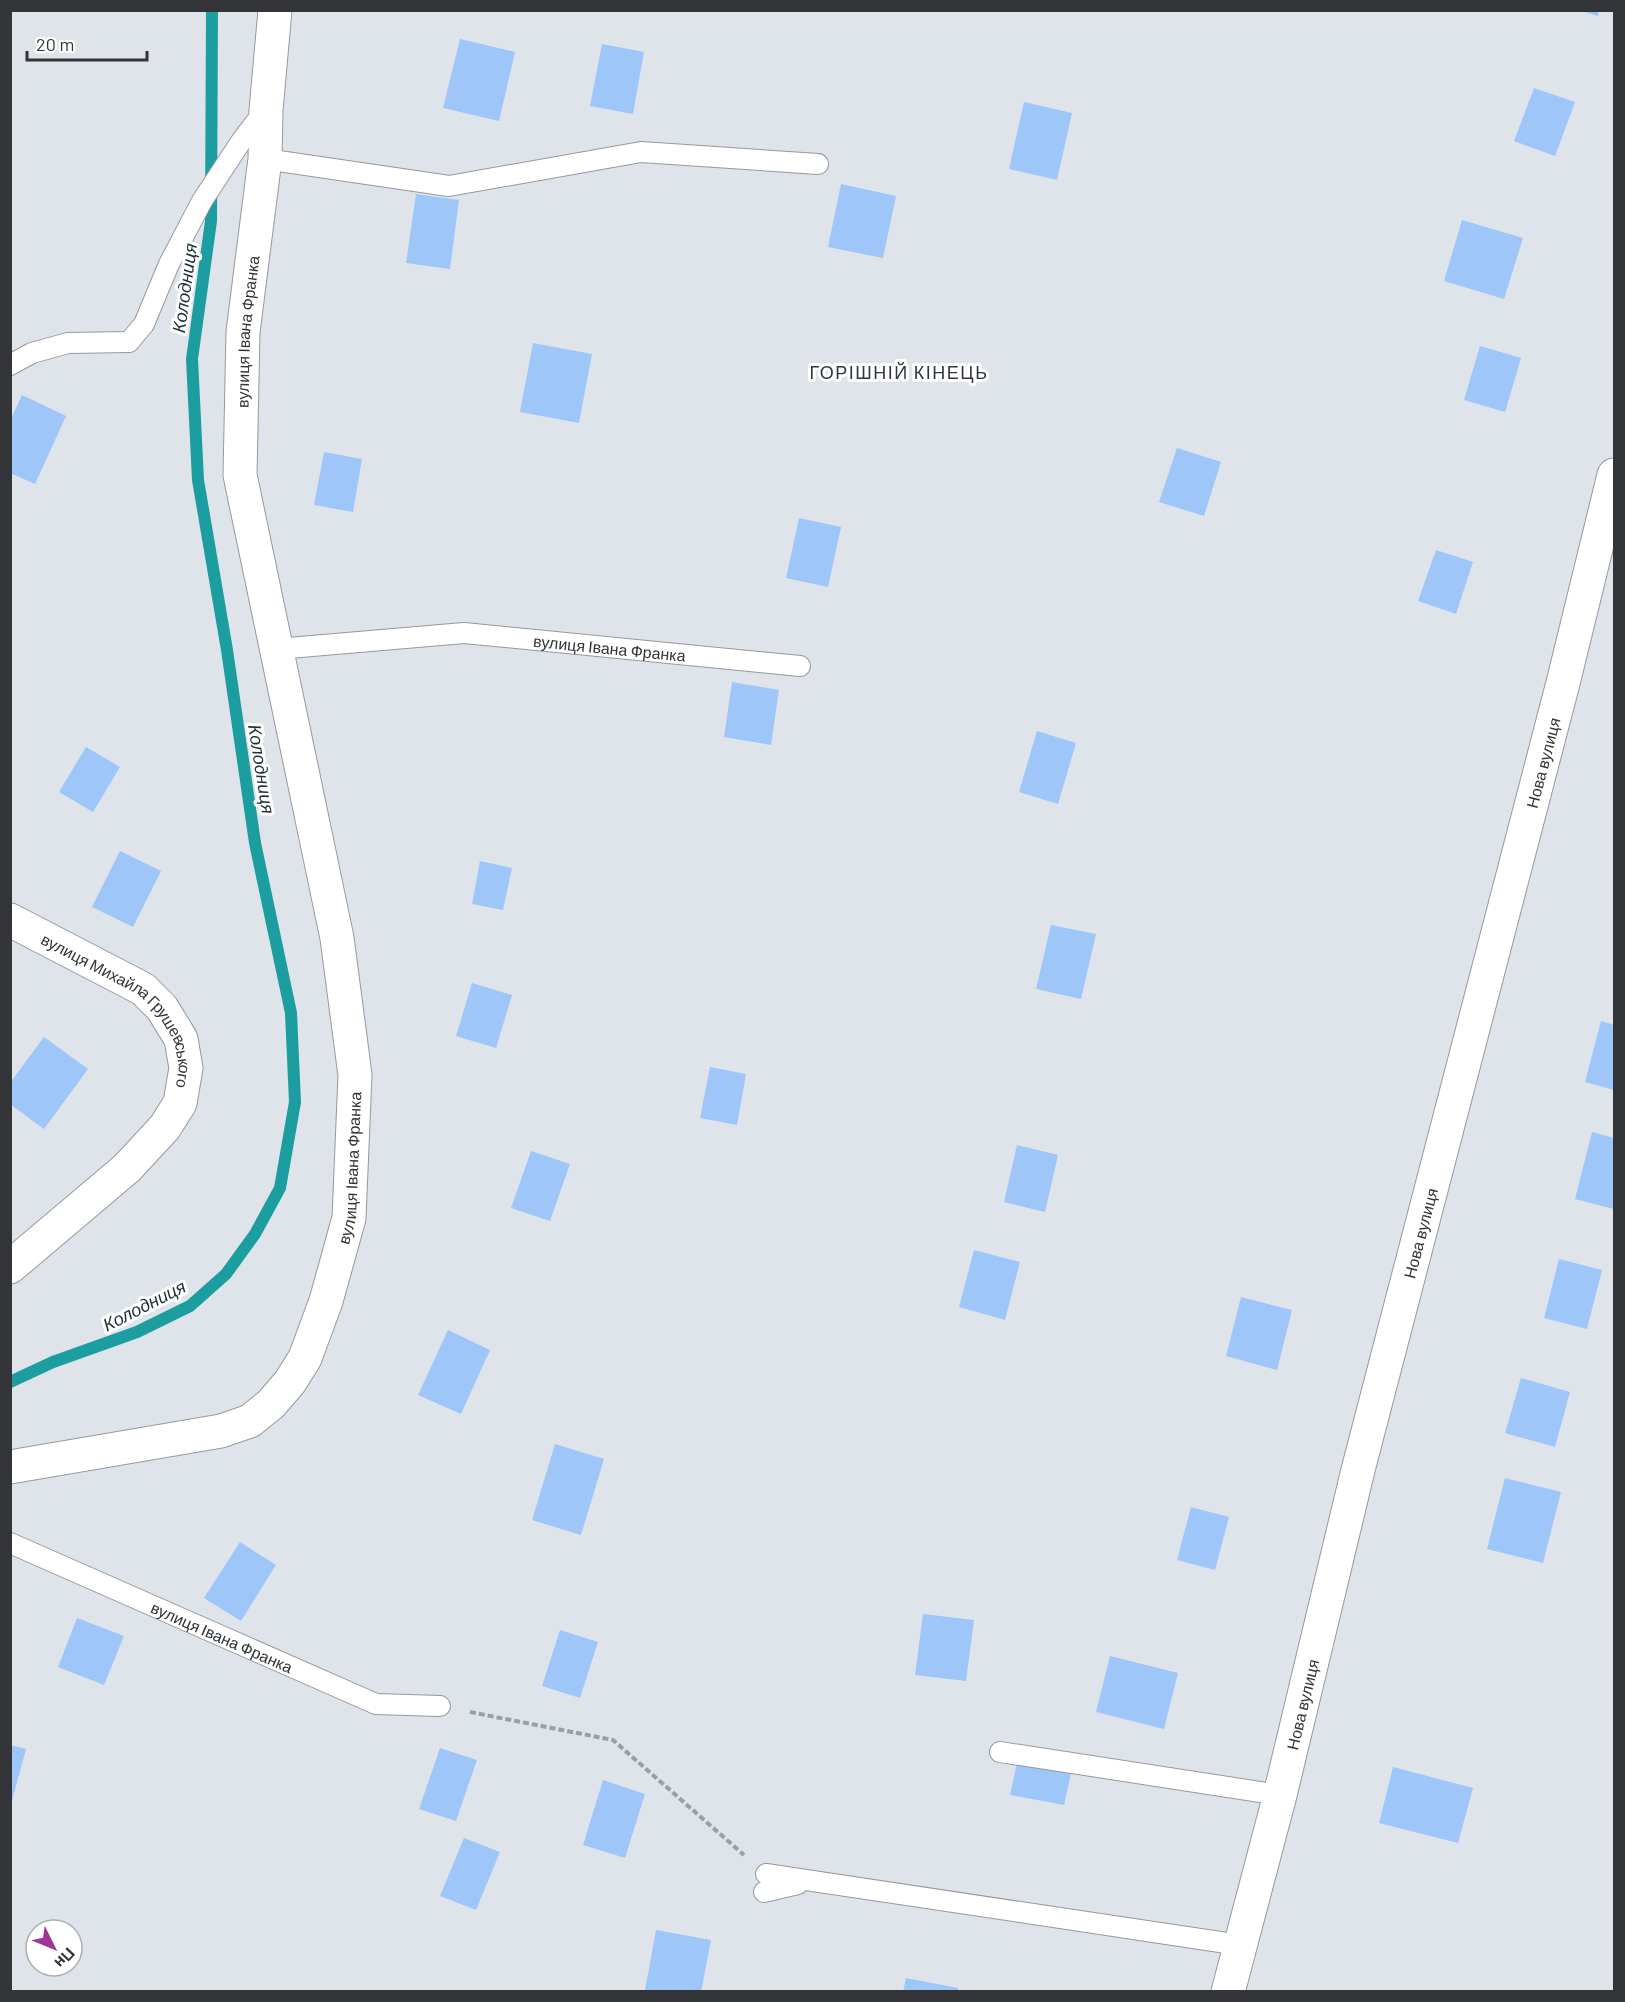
<svg xmlns="http://www.w3.org/2000/svg" width="1625" height="2002" font-family="Barlow,sans-serif">
<style>
.lines{fill:none;stroke-linecap:round;stroke-linejoin:round}
.stream{stroke:#1c9ea0;stroke-width:12}
.building{fill:#9ec6f8}
.service-casing{stroke:#94999f;stroke-width:22}
.minor-casing{stroke:#94999f;stroke-width:35}
.path{stroke:#9a9fa4;stroke-width:4;stroke-dasharray:6 3;stroke-linecap:butt}
.service{stroke:#fff;stroke-width:20}
.minor{stroke:#fff;stroke-width:33}
.labels{text-anchor:middle;dominant-baseline:central;stroke-width:6;stroke-linejoin:round;paint-order:stroke}
.street-label{font-size:16px;fill:#323437;stroke:#fff}
.water-label{font-size:18px;font-style:italic;fill:#1d3232;stroke:#fff}
.neighbourhood-label{font-size:18px;letter-spacing:1.5px;fill:#32363b;stroke:#fff}
</style>
<rect width="100%" height="100%" fill="#dee4ea"/>
<g class="lines">
<!-- stream -->
<path class="stream" d="M10,1382L53,1362L137,1332L190,1306L226,1274L255,1234L280,1188L295,1102L291,1013L255,843L227,650L198,480L192,359L211,221L212,10"/>
</g>
<!-- building -->
<g class="building">
<path d="M1578,10H1599L1598,16Z"/>
<path d="M460,39L515,52L499,121L443,108Z"/>
<path d="M602,44L644,52L633,114L590,106Z"/>
<path d="M1534,88L1575,102L1555,156L1514,141Z"/>
<path d="M1024,102L1072,113L1057,180L1009,169Z"/>
<path d="M841,184L896,196L883,258L828,247Z"/>
<path d="M416,194L459,200L450,269L406,263Z"/>
<path d="M1462,220L1523,238L1504,299L1444,281Z"/>
<path d="M533,343L592,354L579,423L520,412Z"/>
<path d="M1480,346L1521,358L1505,412L1464,400Z"/>
<path d="M22,395L66,416L35,484L10,473V421Z"/>
<path d="M1177,448L1221,462L1204,516L1159,502Z"/>
<path d="M324,452L362,459L353,512L314,505Z"/>
<path d="M799,518L841,527L828,587L786,578Z"/>
<path d="M1436,550L1473,562L1456,614L1418,601Z"/>
<path d="M732,682L779,690L771,745L724,737Z"/>
<path d="M1037,731L1076,743L1058,804L1019,792Z"/>
<path d="M86,747L120,767L93,812L59,792Z"/>
<path d="M120,851L161,871L133,927L92,907Z"/>
<path d="M480,861L512,868L503,910L472,904Z"/>
<path d="M1051,925L1096,934L1081,999L1036,989Z"/>
<path d="M472,983L512,995L496,1048L456,1036Z"/>
<path d="M1601,1021L1614,1025V1090L1585,1082Z"/>
<path d="M44,1037L88,1069L44,1129L10,1104V1083Z"/>
<path d="M710,1067L746,1074L737,1125L700,1118Z"/>
<path d="M1592,1132L1614,1138V1209L1575,1199Z"/>
<path d="M1017,1145L1058,1155L1045,1212L1004,1202Z"/>
<path d="M531,1151L570,1164L550,1221L511,1208Z"/>
<path d="M974,1250L1020,1262L1005,1320L959,1307Z"/>
<path d="M1559,1259L1602,1270L1587,1329L1544,1318Z"/>
<path d="M1241,1297L1292,1310L1277,1370L1226,1356Z"/>
<path d="M448,1330L490,1350L461,1414L418,1395Z"/>
<path d="M1521,1378L1570,1392L1555,1447L1505,1433Z"/>
<path d="M555,1444L604,1459L581,1535L532,1520Z"/>
<path d="M1505,1478L1561,1492L1543,1563L1487,1549Z"/>
<path d="M1191,1507L1229,1517L1215,1570L1177,1560Z"/>
<path d="M240,1542L276,1565L241,1621L204,1598Z"/>
<path d="M923,1614L974,1620L966,1681L915,1675Z"/>
<path d="M77,1618L124,1636L104,1685L58,1667Z"/>
<path d="M560,1630L598,1642L580,1698L542,1686Z"/>
<path d="M1110,1656L1178,1673L1164,1729L1096,1712Z"/>
<path d="M10,1745L26,1749L11,1804H10Z"/>
<path d="M440,1748L477,1760L456,1821L419,1809Z"/>
<path d="M1017,1763L1071,1774L1064,1805L1010,1795Z"/>
<path d="M1393,1767L1473,1788L1458,1843L1379,1823Z"/>
<path d="M603,1780L645,1794L625,1858L583,1845Z"/>
<path d="M464,1838L500,1852L476,1910L440,1896Z"/>
<path d="M656,1930L711,1940L701,1992H655L645,1990Z"/>
<path d="M906,1978L958,1988V1992H903Z"/>
</g>
<g class="lines">
<defs>
<g id="service">
<path d="M265,159L449,186L641,152L818,164"/>
<path d="M10,365L32,353L68,343L129,342L144,324L169,264L202,201L242,140L265,110"/>
<path id="s1" d="M277,649L464,633L800,666"/>
<path id="s2" d="M10,1543L376,1704L440,1706"/>
<path d="M1000,1752L1280,1795"/>
<path d="M766,1874L1240,1945"/>
<path d="M764,1892L798,1884"/>
</g>
<g id="minor">
<path id="s3" d="M10,920L143,989L162,1008L181,1039L186,1068L180,1103L165,1127L127,1168L10,1267"/>
<path id="s4" d="M10,1467L221,1431L250,1421L271,1404L290,1382L305,1358L326,1301L349,1218L355,1075L337,938L240,475L243,332L265,159L266,110L275,10"/>
<path id="s5" d="M1228,1992L1280,1795L1358,1470L1563,683L1614,475"/>
</g>
</defs>
<!-- service casing -->
<use href="#service" class="service-casing"/>
<!-- minor casing -->
<use href="#minor" class="minor-casing"/>
<!-- path -->
<path class="path" d="M470,1712L613,1740L744,1855"/>
<!-- service -->
<use href="#service" class="service"/>
<!-- minor -->
<use href="#minor" class="minor"/>
</g>
<g class="labels">
<!-- street labels -->
<g class="street-label">
<text stroke="none"><textPath href="#s4" startOffset="1374">вулиця Івана Франка</textPath></text>
<text stroke="none"><textPath href="#s1" startOffset="334">вулиця Івана Франка</textPath></text>
<text stroke="none"><textPath href="#s5" startOffset="1269">Нова вулиця</textPath></text>
<text stroke="none"><textPath href="#s3" startOffset="150">вулиця Михайла Грушевського</textPath></text>
<text stroke="none"><textPath href="#s4" startOffset="526">вулиця Івана Франка</textPath></text>
<text stroke="none"><textPath href="#s5" startOffset="783">Нова вулиця</textPath></text>
<text stroke="none"><textPath href="#s2" startOffset="232">вулиця Івана Франка</textPath></text>
<text stroke="none"><textPath href="#s5" startOffset="297">Нова вулиця</textPath></text>
</g>
<!-- water labels -->
<g class="water-label">
<text transform="translate(184 288) rotate(-82)">Колодниця</text>
<text transform="translate(262 769) rotate(81)">Колодниця</text>
<text transform="translate(144 1305) rotate(-27)">Колодниця</text>
</g>
<!-- neighbourhood labels -->
<g class="neighbourhood-label">
<text x="899" y="372">ГОРІШНІЙ КІНЕЦЬ</text>
</g>
</g>
<!-- border -->
<rect width="1625" height="2002" fill="none" stroke="#323437" stroke-width="24"/>
<!-- north arrow -->
<g transform="translate(54 1948) rotate(133)"><circle r="28" fill="#ffffff" stroke="#adaeaf" stroke-width="1.5"/>
<path d="M0-4.5L10 22L0 15L-10 22Z" fill="#a03596"/>
<text y="-9" font-size="16" font-weight="bold" text-anchor="middle" fill="#323437">Пн</text>
</g>
<!-- scale -->
<path d="M27 51v9h120v-9" fill="none" stroke="#323437" stroke-width="3"/>
<text x="36" y="51" font-size="18" fill="#323437" stroke="#ffffff" stroke-width="4.5" paint-order="stroke">20 m</text>
</svg>
